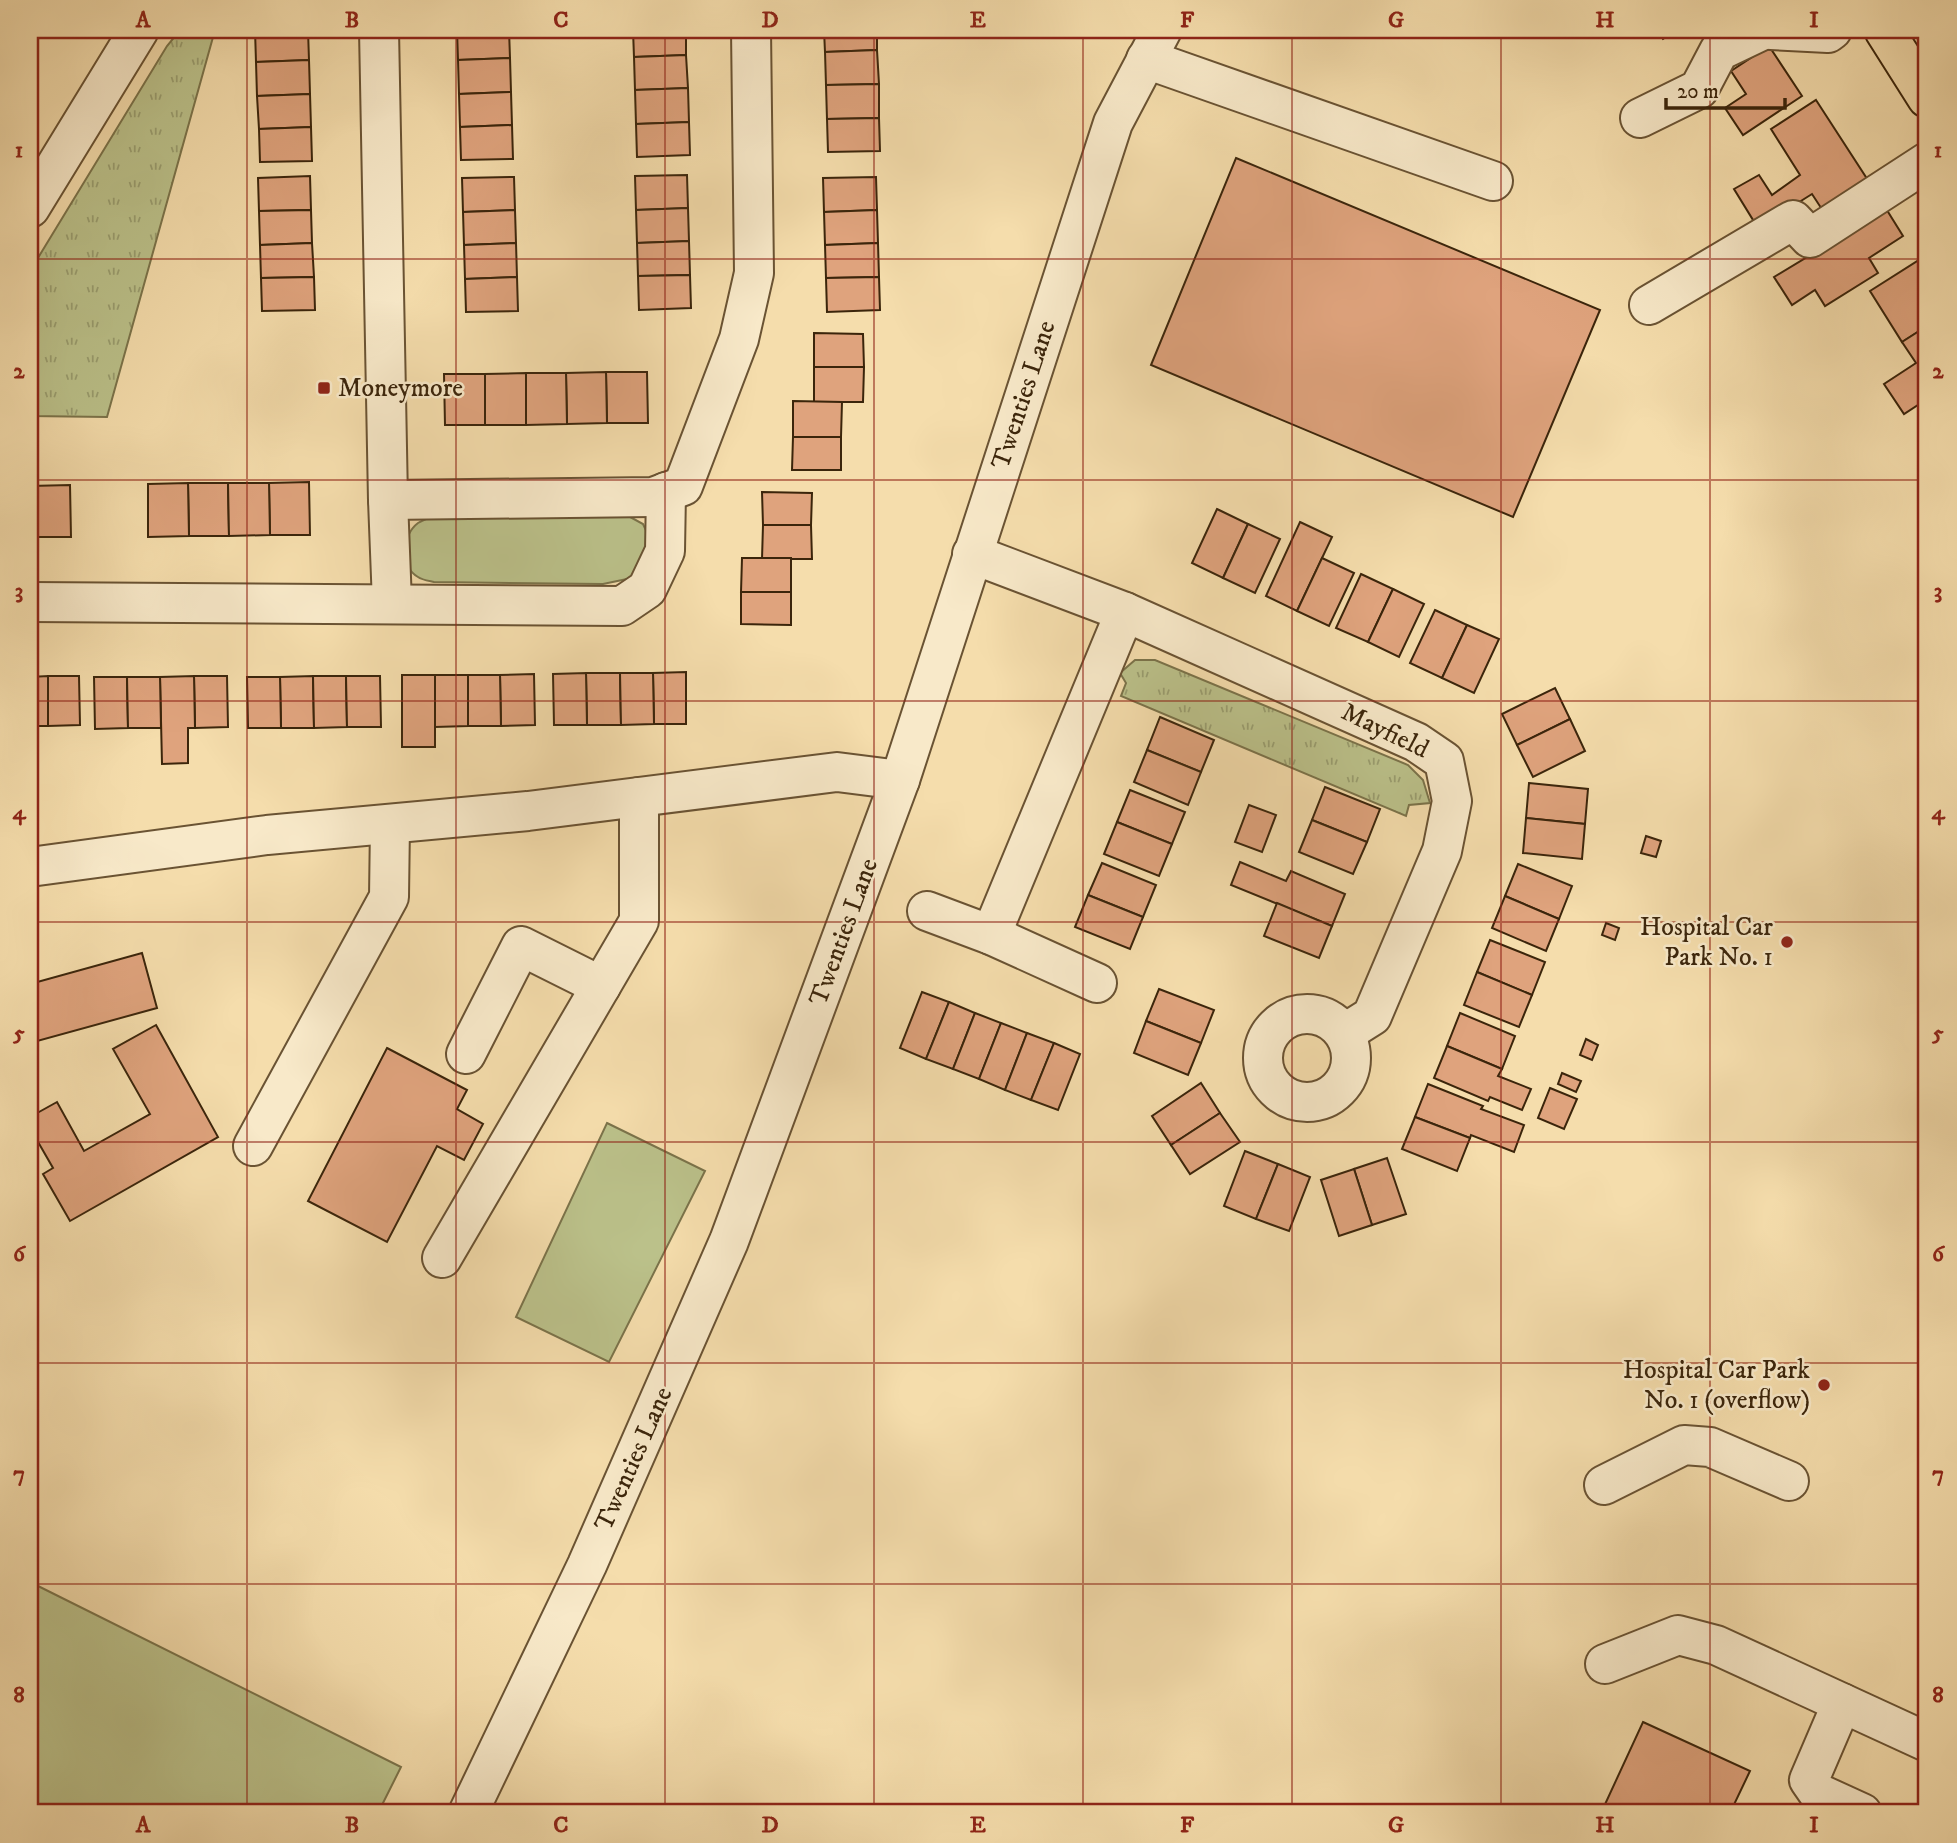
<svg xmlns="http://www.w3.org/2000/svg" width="1957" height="1843" font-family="'IM FELL DW Pica',serif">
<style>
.grass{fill:url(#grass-tufts);stroke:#7b734a;stroke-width:2}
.park{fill:#bbc18a;stroke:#7b734a;stroke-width:2}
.building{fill:#dfa37d;stroke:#3b250b;stroke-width:2}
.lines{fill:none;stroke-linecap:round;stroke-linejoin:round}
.minor-casing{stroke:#6a5333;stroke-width:42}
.major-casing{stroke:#3b250b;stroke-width:42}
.minor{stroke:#f8e9c9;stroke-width:38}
.major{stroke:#f5ddac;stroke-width:38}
.grid{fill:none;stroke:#8f2418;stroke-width:2;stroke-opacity:0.55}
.poi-dot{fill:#8f2418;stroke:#f8e9c9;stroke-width:2.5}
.labels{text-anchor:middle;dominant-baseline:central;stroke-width:5;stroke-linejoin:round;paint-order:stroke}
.poi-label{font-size:26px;fill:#3b250b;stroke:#f8e9c9;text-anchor:end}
.street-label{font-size:26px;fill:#3b250b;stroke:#f8e9c9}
.neatline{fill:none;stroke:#8f2418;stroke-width:2.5}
.grid-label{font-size:23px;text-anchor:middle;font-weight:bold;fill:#8f2418}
</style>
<defs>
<pattern id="grass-tufts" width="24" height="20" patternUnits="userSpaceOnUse" patternTransform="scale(1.75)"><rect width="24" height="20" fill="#bbc18a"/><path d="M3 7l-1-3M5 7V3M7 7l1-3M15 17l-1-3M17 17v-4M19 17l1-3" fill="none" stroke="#999d6f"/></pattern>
</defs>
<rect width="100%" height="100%" fill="#f5ddac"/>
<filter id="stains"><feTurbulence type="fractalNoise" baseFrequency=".00286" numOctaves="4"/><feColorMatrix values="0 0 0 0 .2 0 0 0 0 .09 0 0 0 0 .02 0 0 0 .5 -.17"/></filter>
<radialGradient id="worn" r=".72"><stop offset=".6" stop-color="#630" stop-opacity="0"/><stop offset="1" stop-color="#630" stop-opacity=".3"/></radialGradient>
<!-- grass -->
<g class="grass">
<path d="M180,30H215L107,417L30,416V271L167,46Z"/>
<path d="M1135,660H1155L1408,765L1423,780L1430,803L1409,805L1406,816L1121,696L1126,683L1120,673Z"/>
</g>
<!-- park -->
<g class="park">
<path d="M621,512L643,524L650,539L643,569L627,579L603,584L434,582C430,581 422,580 418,577C399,566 402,535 418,523C423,520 429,518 434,515Z"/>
<path d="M607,1123L705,1171L609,1362L516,1317Z"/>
<path d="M30,1582L401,1767L378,1813H30Z"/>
</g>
<!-- building -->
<g class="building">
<path d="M255,30H308L309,60L256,62Z"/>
<path d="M457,30H509L510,58L458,60Z"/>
<path d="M633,30H686V55L634,57Z"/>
<path d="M824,30H877V50L825,52Z"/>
<path d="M1657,30H1677L1663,39Z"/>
<path d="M1769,46L1802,96L1743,135L1725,108L1746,94L1731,71Z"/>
<path d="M877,50L879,84L826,85L825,52Z"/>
<path d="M686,55L688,88L635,90L634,57Z"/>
<path d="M510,58L511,92L459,94L458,60Z"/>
<path d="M309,60L310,94L257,96L256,62Z"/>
<path d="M879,84V118L827,119L826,85Z"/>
<path d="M688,88L689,122L636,124L635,90Z"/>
<path d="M511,92L512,125L460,127L459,94Z"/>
<path d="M310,94L311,127L259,129L257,96Z"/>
<path d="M1816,100L1873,188L1827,217L1812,194L1758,228L1734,189L1759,175L1772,195L1800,175L1771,129Z"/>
<path d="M879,118L880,151L828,152L827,119Z"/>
<path d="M689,122L690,155L637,157L636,124Z"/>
<path d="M512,125L513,159L461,160L460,127Z"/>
<path d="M311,127L312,161L260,162L259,129Z"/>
<path d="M1236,158L1600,310L1513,517L1151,365Z"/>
<path d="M687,175L688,208L636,210L635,176Z"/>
<path d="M310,176L311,210L259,211L258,178Z"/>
<path d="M514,177L515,210L463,212L462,178Z"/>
<path d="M876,177L877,210L824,212L823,178Z"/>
<path d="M1880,199L1903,236L1869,258L1878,273L1825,306L1815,290L1792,305L1774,277L1832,242Z"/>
<path d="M688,208L689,241L637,243L636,210Z"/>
<path d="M311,210L312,243L260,245L259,211Z"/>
<path d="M515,210L516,243L464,245L463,212Z"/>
<path d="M877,210L878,243L825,245L824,212Z"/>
<path d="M689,241L690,275L638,276L637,243Z"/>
<path d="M312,243L314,277L261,278L260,245Z"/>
<path d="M516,243L517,277L465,279L464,245Z"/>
<path d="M878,243L879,277L826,278L825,245Z"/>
<path d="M1919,260L1927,273V326L1902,342L1870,291Z"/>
<path d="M690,275L691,308L639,310L638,276Z"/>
<path d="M314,277L315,310L262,311L261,278Z"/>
<path d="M517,277L518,311L466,312L465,279Z"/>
<path d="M879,277L880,310L827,312L826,278Z"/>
<path d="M1927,326V399L1904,414L1884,384L1916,363L1902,342Z"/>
<path d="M814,333L863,334L864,367H814Z"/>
<path d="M814,367H864L863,402H814Z"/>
<path d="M606,372H647L648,423H607Z"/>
<path d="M606,372L607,423L567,424L566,373Z"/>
<path d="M526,373H566L567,424L526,425Z"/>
<path d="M526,373V425H485V374Z"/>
<path d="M444,374H485V425H445Z"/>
<path d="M793,401L842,402L841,437H793Z"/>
<path d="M793,437H841V470H792Z"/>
<path d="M309,482L310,535H270L269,483Z"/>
<path d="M188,483H228L229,536H189Z"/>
<path d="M188,483L189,536L148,537V484Z"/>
<path d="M228,483H269L270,535L229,536Z"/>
<path d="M70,485L71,537H30V486Z"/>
<path d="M762,492L812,493L811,525H763Z"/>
<path d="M1217,509L1248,524L1223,578L1192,563Z"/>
<path d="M1300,522L1332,537L1297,611L1266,596Z"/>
<path d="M1248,524L1280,539L1255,593L1223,578Z"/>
<path d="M763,525H811L812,559H762Z"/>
<path d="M742,558H791V592H741Z"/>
<path d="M1322,558L1354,573L1329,626L1297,611Z"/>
<path d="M1361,574L1393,589L1368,642L1336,628Z"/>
<path d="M1393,589L1424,604L1399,657L1368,642Z"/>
<path d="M741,592H791V625L741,624Z"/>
<path d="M1435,610L1467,625L1442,678L1410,663Z"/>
<path d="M1467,625L1499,639L1474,693L1442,678Z"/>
<path d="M686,672V724H654L653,673Z"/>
<path d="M586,673H620L621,725H587Z"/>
<path d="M586,673L587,725H554L553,674Z"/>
<path d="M620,673H653L654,724L621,725Z"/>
<path d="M534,674L535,725L501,726L500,675Z"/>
<rect x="402" y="675" width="33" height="72"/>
<path d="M435,675H468V726L435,727Z"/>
<path d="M468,675H500L501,726H468Z"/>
<path d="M48,676H79L80,725L48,726Z"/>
<path d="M48,676V726H30V677Z"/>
<path d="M194,676H227L228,727L195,728Z"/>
<path d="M194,676L195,728H188V763L162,764L160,677Z"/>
<path d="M313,676L314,728H281L280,677Z"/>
<path d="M313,676H346L347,727L314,728Z"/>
<path d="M346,676H380L381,727H347Z"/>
<path d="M94,677H127L128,728L95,729Z"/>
<path d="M127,677H160L161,728H128Z"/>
<path d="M247,677H280L281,728H248Z"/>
<path d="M1555,688L1570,719L1517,745L1502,714Z"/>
<path d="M1160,717L1214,740L1201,772L1147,750Z"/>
<path d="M1570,719L1585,751L1533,777L1517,745Z"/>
<path d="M1147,750L1201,772L1188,805L1134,782Z"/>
<path d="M1529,783L1588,789L1585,824L1526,818Z"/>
<path d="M1325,787L1380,809L1367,842L1312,820Z"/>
<path d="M1130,790L1185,812L1172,844L1117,822Z"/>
<path d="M1249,805L1276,815L1262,852L1235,842Z"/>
<path d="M1526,818L1585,824L1582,859L1523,853Z"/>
<path d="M1312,820L1367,842L1353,874L1299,852Z"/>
<path d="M1117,822L1172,844L1159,876L1104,854Z"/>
<path d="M1646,836L1661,841L1656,857L1641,853Z"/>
<path d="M1240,862L1286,881L1291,871L1345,894L1332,926L1231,885Z"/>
<path d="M1102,863L1156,885L1143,917L1088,895Z"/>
<path d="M1518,864L1572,886L1559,919L1505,896Z"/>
<path d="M1088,895L1143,917L1130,949L1075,927Z"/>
<path d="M1505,896L1559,919L1546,951L1492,928Z"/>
<path d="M1277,903L1332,926L1319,958L1264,936Z"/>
<path d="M1606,923L1619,928L1615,940L1602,935Z"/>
<path d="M1490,940L1545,962L1532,995L1477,972Z"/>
<path d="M142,953L157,1008L30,1043V984Z"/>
<path d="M1477,972L1532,995L1519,1027L1464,1005Z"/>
<path d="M1159,989L1214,1010L1201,1043L1146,1021Z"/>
<path d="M922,992L949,1002L926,1059L900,1048Z"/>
<path d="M949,1002L975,1013L953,1069L926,1059Z"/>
<path d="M975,1013L1001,1023L979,1079L953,1069Z"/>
<path d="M1460,1013L1515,1036L1502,1069L1447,1046Z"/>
<path d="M1146,1021L1201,1043L1188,1075L1134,1053Z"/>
<path d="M1001,1023L1027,1033L1005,1090L979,1079Z"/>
<path d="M156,1025L218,1137L70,1221L43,1174L53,1168L30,1128V1117L57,1102L84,1151L150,1114L113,1049Z"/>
<path d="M1027,1033L1054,1043L1031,1100L1005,1090Z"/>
<path d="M1586,1039L1598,1045L1592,1060L1580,1055Z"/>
<path d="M1054,1043L1080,1054L1058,1110L1031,1100Z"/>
<path d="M1447,1046L1502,1069L1498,1076L1531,1089L1522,1110L1490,1097L1488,1101L1434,1078Z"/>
<path d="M387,1048L467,1090L457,1109L483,1124L464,1160L437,1146L387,1242L308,1201Z"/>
<path d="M1562,1073L1581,1081L1576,1092L1558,1084Z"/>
<path d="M1201,1083L1220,1113L1171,1145L1152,1116Z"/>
<path d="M1428,1084L1483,1106L1481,1109L1524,1125L1514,1152L1471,1135L1470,1138L1415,1117Z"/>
<path d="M1550,1088L1577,1099L1564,1129L1538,1118Z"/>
<path d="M1220,1113L1240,1142L1190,1174L1171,1145Z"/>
<path d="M1415,1117L1470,1138L1457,1171L1402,1149Z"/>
<path d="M1245,1151L1278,1164L1256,1219L1224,1206Z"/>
<path d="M1387,1158L1406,1214L1372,1225L1354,1169Z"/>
<path d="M1278,1164L1310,1177L1289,1231L1256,1219Z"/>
<path d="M1354,1169L1372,1225L1339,1236L1321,1180Z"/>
<path d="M1643,1722L1750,1771L1730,1813H1601Z"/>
</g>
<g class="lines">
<defs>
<g id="minor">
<path d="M379,30L388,500L392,603"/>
<path d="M1771,30L1828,33L1832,30"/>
<path d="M1146,59L1493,181"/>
<path d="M1640,118L1699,89L1719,51L1763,30"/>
<path d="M30,208L139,30"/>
<path d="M1649,305L1793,220L1810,238L1927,162"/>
<path d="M388,500L653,497L683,486L739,339L754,273L751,30"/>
<path d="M972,554L1125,612L1416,742L1444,761L1452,801L1442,851L1372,1016L1345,1033"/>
<path d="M30,602L622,606L647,589L665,551L666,492"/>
<path d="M30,867L267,835L528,811L837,772L900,780"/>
<path d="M927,911L991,935L1097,983"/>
<path d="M991,935L1125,612"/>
<circle cx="1307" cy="1058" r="44"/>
<path d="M466,1054L521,946L601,986"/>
<path d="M253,1146L389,897L390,824"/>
<path d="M442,1258L639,921V797"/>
<path d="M1604,1485L1684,1445L1710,1447L1789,1481"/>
<path d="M1605,1664L1678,1635L1716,1645L1927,1742"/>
<path d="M1842,1703L1809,1780L1818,1793L1862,1813"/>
<path d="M468,1813L587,1565L729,1241L900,780L1113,123L1162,30"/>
</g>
<path id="major" d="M1884,30L1927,98"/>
</defs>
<!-- minor casing -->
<use href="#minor" class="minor-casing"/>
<!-- major casing -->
<use href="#major" class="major-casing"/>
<!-- minor -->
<use href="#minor" class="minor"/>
<!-- major -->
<use href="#major" class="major"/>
</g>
<!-- grid -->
<path class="grid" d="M247,30V1813M456,30V1813M665,30V1813M874,30V1813M1083,30V1813M1292,30V1813M1501,30V1813M1710,30V1813M30,259H1927M30,480H1927M30,701H1927M30,922H1927M30,1142H1927M30,1363H1927M30,1584H1927"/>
<!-- markers -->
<g class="poi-dot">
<rect x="317" y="381" width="14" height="14" rx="3.5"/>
<circle cx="1787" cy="942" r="7"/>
<circle cx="1824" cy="1385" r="7"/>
</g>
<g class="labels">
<!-- poi labels -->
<g class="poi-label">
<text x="338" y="388" text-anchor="start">Moneymore</text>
<text x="1773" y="927">Hospital Car<tspan x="1773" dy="30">Park No. 1</tspan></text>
<text x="1810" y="1370">Hospital Car Park<tspan x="1810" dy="30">No. 1 (overflow)</tspan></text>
</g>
<!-- street labels -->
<g class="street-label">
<text transform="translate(1024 395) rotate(-72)">Twenties Lane</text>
<text transform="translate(1385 731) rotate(26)">Mayfield</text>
<text transform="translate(844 932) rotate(-70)">Twenties Lane</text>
<text transform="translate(634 1459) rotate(-66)">Twenties Lane</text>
</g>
</g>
<!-- margin -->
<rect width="1957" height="1843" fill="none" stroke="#f5ddac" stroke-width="77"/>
<!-- scale -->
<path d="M1666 98v10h119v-10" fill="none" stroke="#3b250b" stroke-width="3.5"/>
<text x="1677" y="98" font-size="21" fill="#3b250b" stroke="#f8e9c9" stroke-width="5" paint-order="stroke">20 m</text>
<rect x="38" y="38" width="1880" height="1766" class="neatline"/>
<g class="grid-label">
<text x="143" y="27">A</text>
<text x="352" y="27">B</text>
<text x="561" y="27">C</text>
<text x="770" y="27">D</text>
<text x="978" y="27">E</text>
<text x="1187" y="27">F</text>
<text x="1396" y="27">G</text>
<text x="1605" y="27">H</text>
<text x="1814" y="27">I</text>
<text x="19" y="157">1</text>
<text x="1938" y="157">1</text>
<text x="19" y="378">2</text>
<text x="1938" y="378">2</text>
<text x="19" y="598">3</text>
<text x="1938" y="598">3</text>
<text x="19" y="819">4</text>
<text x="1938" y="819">4</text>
<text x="19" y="1040">5</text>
<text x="1938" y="1040">5</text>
<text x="19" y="1261">6</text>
<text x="1938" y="1261">6</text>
<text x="19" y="1481">7</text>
<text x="1938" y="1481">7</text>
<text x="19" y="1702">8</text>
<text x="1938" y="1702">8</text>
<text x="143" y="1832">A</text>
<text x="352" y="1832">B</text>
<text x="561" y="1832">C</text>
<text x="770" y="1832">D</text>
<text x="978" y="1832">E</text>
<text x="1187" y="1832">F</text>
<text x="1396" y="1832">G</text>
<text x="1605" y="1832">H</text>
<text x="1814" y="1832">I</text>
</g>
<rect width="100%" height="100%" filter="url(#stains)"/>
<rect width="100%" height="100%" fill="url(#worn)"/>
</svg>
